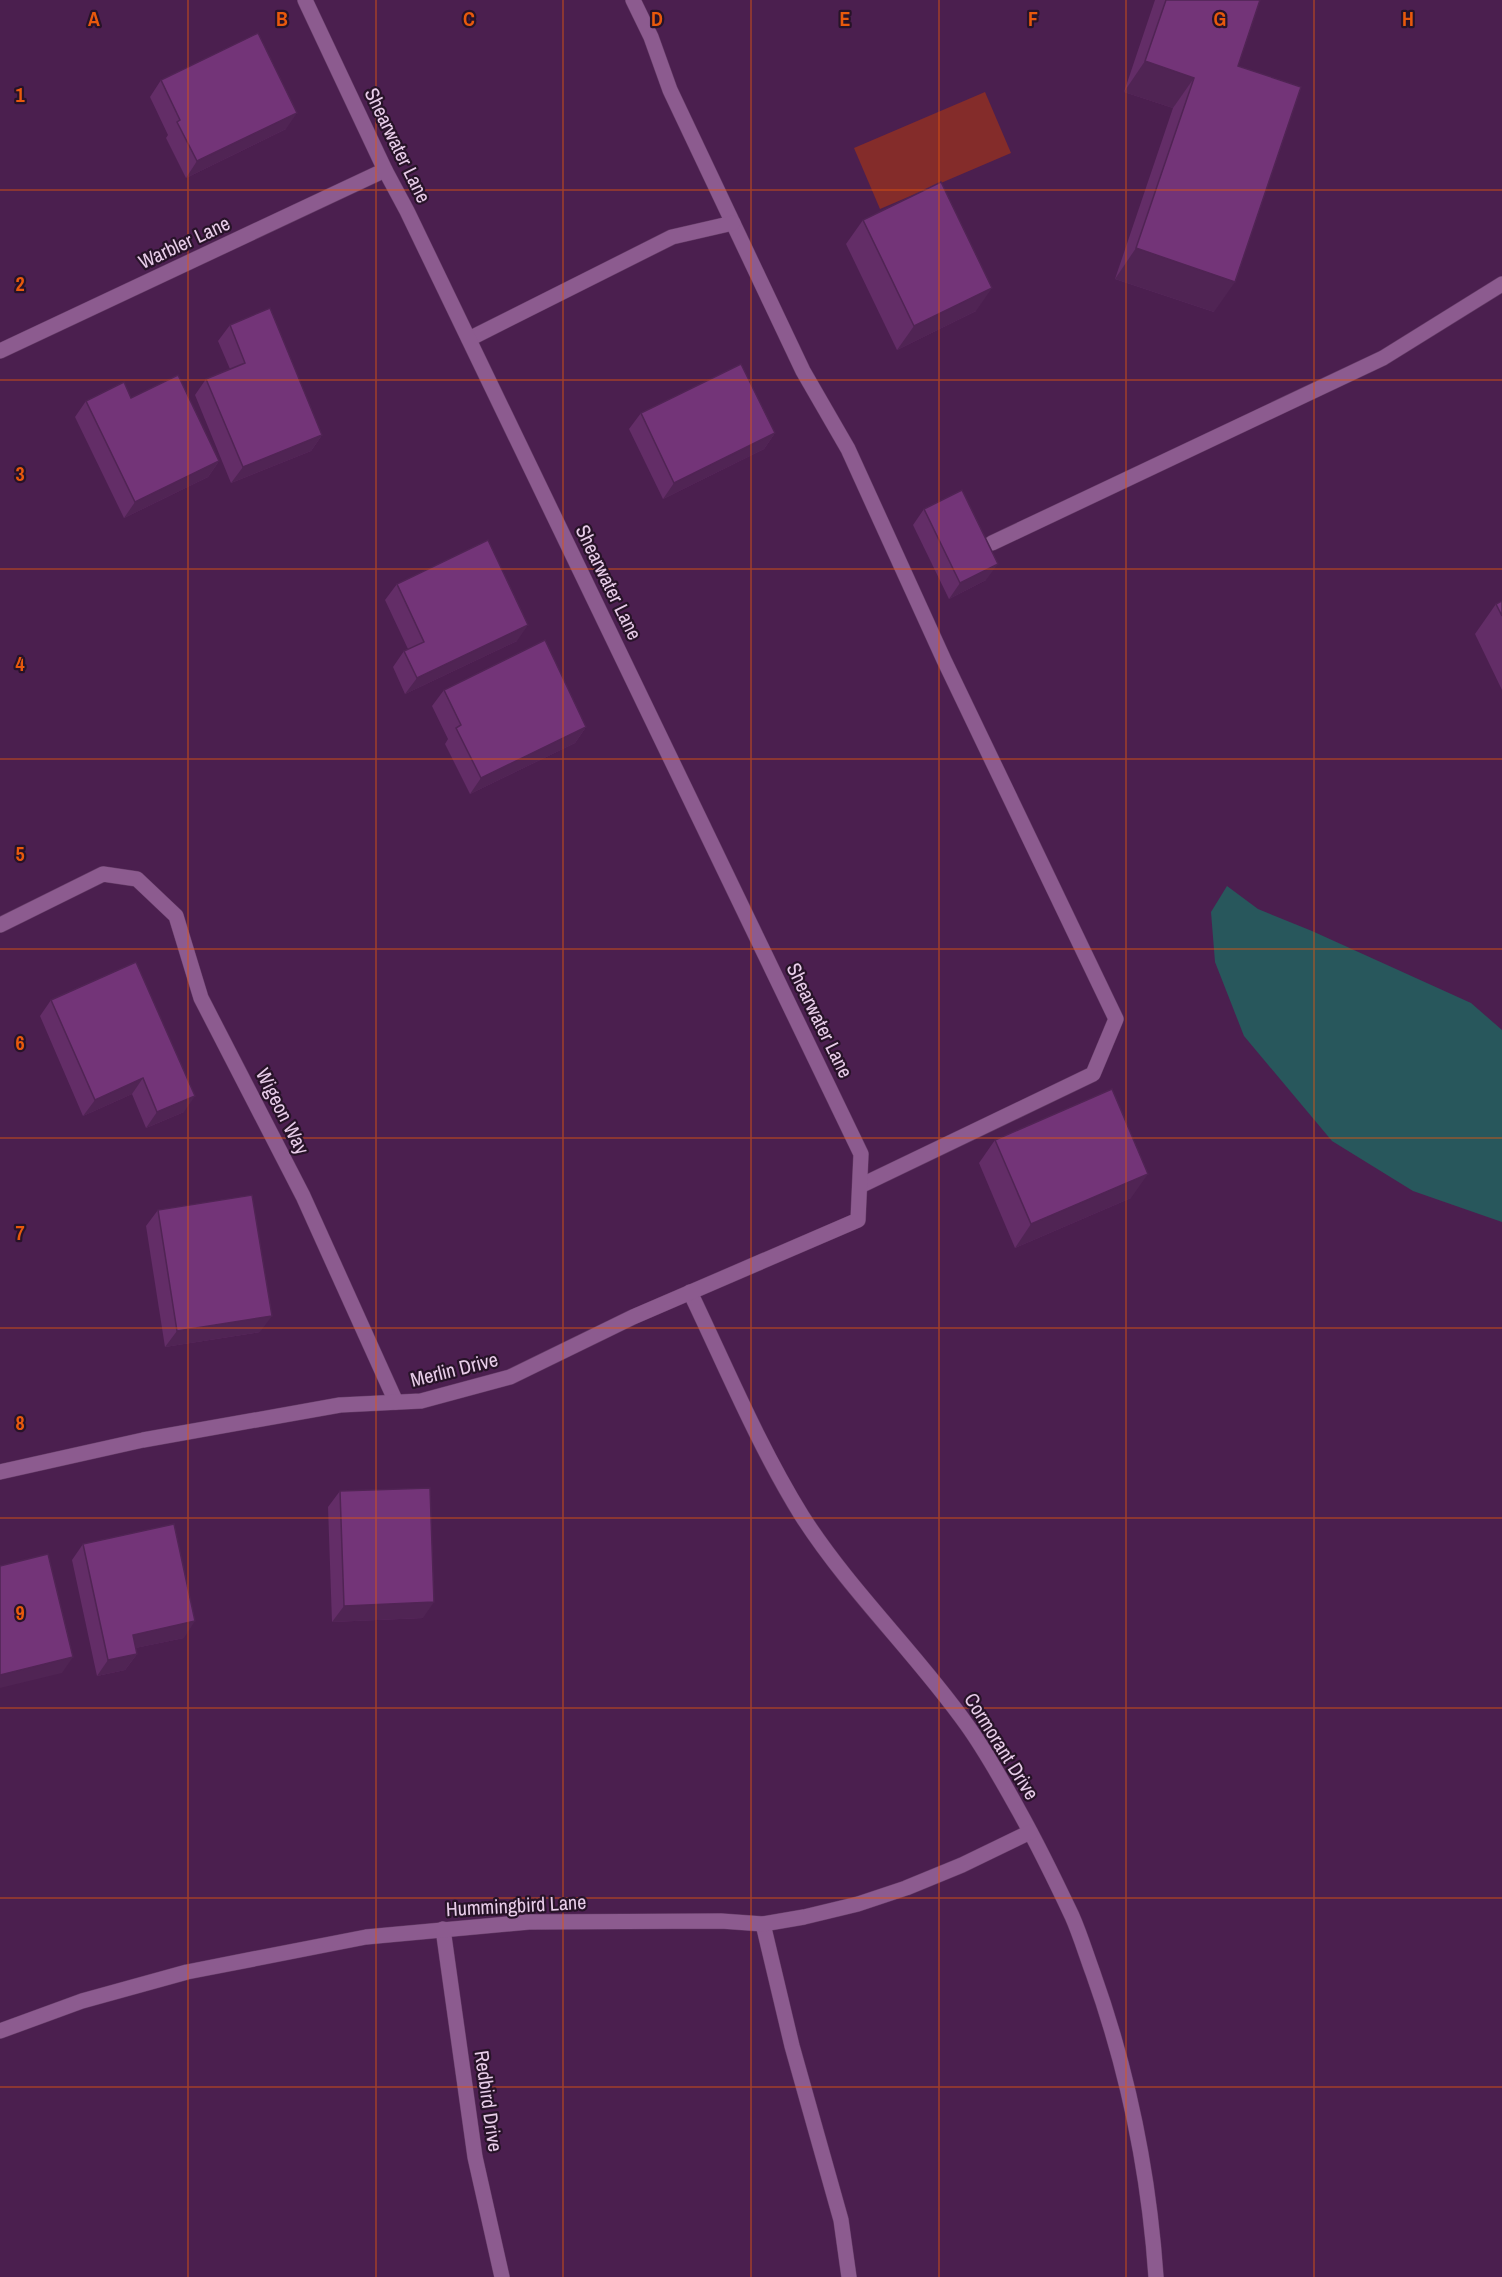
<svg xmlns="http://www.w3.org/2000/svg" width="1502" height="2277" font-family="'Archivo Narrow',sans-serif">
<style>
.green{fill:#842c2a}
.water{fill:#28575c}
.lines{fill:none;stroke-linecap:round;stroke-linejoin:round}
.lane-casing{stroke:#643c66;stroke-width:16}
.street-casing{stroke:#643c66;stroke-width:16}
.lane{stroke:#8c5b8f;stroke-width:15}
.street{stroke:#8c5b8f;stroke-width:15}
.wall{fill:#632d67}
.shaded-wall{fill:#502454}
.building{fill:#733478;stroke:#502454;stroke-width:1.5}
.grid{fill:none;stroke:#e8590c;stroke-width:1.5;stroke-opacity:0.55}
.labels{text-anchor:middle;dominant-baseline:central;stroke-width:4.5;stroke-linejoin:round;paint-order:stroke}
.street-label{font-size:20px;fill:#e8cde9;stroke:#271328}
.grid-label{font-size:20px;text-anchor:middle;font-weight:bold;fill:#e8590c;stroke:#271328;stroke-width:4.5;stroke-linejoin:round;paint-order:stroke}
</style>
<rect width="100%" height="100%" fill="#4b1f4f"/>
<!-- green -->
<path class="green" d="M985,92L1011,153L880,209L854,148Z"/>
<!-- water -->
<path class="water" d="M1227,886L1258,909L1312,931L1471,1003L1502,1030V1222L1413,1191L1332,1141L1244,1036L1215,962L1211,912Z"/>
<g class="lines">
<defs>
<g id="lane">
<path d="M633,0L651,37L670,90L803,371L848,449L944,660L1116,1019L1093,1074L860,1186"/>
<path d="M469,339L672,237L733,223"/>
<path d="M992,543L1383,358L1502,284"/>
<path d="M763,1924L792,2046L841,2220L849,2277"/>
</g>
<g id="street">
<path d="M0,351L385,170"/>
<path d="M0,925L103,874L137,879L176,916L201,998L303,1196L396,1402"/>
<path d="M690,1292C726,1367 758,1445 802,1516C850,1591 916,1653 967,1725C987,1753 1003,1782 1019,1811C1038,1845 1055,1880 1072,1916C1080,1934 1086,1954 1093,1973C1128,2071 1149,2174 1156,2277"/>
<path d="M0,1472L143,1440L340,1405L421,1401L510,1377L633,1317L858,1220L861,1154L407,211L385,170L305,0"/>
<path d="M443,1929L475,2157L502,2277"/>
<path d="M0,2031L82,2001L187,1972L366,1937L529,1922L721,1921L763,1924L804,1917L858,1904L906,1888L962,1865L1030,1832"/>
</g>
</defs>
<!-- lane casing -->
<use href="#lane" class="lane-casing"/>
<!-- street casing -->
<use href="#street" class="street-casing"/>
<!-- lane -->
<use href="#lane" class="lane"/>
<!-- street -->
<use href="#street" class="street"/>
</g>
<!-- wall -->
<g class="wall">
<path d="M1155,0H1260L1238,66L1214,312L1115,279L1173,108L1124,92Z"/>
<path d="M161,80L286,129L186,178L166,138L168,135L150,97Z"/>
<path d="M863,220L976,311L897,350L846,244Z"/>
<path d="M230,325L322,435L311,451L231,483L195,395L206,379L230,369L218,341Z"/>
<path d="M131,398L219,461L208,477L124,518L75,417L86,401Z"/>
<path d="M641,413L775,433L764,449L663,499L629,429Z"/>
<path d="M924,509L986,580L949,599L913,525Z"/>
<path d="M397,584L517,641L405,694L393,667L404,651L408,649L385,600Z"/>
<path d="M1502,601V690L1475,634L1496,604Z"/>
<path d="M444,690L586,727L575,743L470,794L445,744L448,739L432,706Z"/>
<path d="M51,1000L184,1112L146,1128L132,1094L83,1116L40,1016Z"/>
<path d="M995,1140L1131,1198L1015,1248L979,1163Z"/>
<path d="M158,1210L260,1332L165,1347L146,1226Z"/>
<path d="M340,1491L423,1618L332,1622L328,1507Z"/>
<path d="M83,1544L184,1638L135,1648L137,1654L125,1670L97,1676L72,1560Z"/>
</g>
<!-- shaded-wall -->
<g class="shaded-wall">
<path d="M1145,61L1194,78L1173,108L1124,92Z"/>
<path d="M297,113L286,129L186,178L197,161Z"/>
<path d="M1136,248L1235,282L1214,312L1115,279Z"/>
<path d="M992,288L976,311L897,350L914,326Z"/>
<path d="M775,433L764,449L663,499L674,483Z"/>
<path d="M322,435L311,451L231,483L243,467Z"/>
<path d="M219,461L208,477L124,518L135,502Z"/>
<path d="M998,564L986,580L949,599L960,583Z"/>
<path d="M528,625L517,641L405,694L417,678Z"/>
<path d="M586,727L575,743L470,794L481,778Z"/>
<path d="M143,1078L132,1094L83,1116L95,1100Z"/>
<path d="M195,1096L184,1112L146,1128L157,1112Z"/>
<path d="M1148,1174L1131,1198L1015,1248L1031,1224Z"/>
<path d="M272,1316L260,1332L165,1347L177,1331Z"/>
<path d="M434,1602L423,1618L332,1622L344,1606Z"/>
<path d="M195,1621L184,1638L121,1651L133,1635Z"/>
<path d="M137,1654L125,1670L97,1676L108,1660Z"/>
<path d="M73,1657L62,1673L0,1688V1675Z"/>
</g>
<!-- building -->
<g class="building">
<path d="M1166,0H1260L1238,66L1301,87L1235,282L1136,248L1194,78L1145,61Z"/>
<path d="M258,33L297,113L197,161L177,122L180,120L161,80Z"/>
<path d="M941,182L992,288L914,326L863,220Z"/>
<path d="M270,308L322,435L243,467L206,379L245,363L230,325Z"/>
<path d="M741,364L775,433L674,483L641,413Z"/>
<path d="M178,375L219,461L135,502L86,401L124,382L131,398Z"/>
<path d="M962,490L998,564L960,583L924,509Z"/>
<path d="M488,540L528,625L417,678L404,651L424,642L397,584Z"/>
<path d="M1502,601V616L1496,604Z"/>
<path d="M545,640L586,727L481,778L456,728L461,725L444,690Z"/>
<path d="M136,962L195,1096L157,1112L143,1078L95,1100L51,1000Z"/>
<path d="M1112,1089L1148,1174L1031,1224L995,1140Z"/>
<path d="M252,1195L272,1316L177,1331L158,1210Z"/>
<path d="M430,1488L434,1602L344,1606L340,1491Z"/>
<path d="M174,1524L195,1621L133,1635L137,1654L108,1660L83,1544Z"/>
<path d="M48,1554L73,1657L0,1675V1566Z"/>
</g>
<!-- grid -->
<path class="grid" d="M188,0V2277M376,0V2277M563,0V2277M751,0V2277M939,0V2277M1126,0V2277M1314,0V2277M0,190H1502M0,380H1502M0,569H1502M0,759H1502M0,949H1502M0,1138H1502M0,1328H1502M0,1518H1502M0,1708H1502M0,1898H1502M0,2087H1502"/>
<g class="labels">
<!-- street labels -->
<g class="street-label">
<text transform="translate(398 145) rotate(64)">Shearwater Lane</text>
<text transform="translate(184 242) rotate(-25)">Warbler Lane</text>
<text transform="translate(609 582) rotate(64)">Shearwater Lane</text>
<text transform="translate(820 1020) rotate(64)">Shearwater Lane</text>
<text transform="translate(283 1111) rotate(63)">Wigeon Way</text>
<text transform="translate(454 1369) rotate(-14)">Merlin Drive</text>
<text transform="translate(1002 1746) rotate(58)">Cormorant Drive</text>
<text transform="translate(516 1905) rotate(-3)">Hummingbird Lane</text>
<text transform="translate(489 2101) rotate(82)">Redbird Drive</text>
</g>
</g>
<g class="grid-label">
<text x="94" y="26">A</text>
<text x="282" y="26">B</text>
<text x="469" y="26">C</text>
<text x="657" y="26">D</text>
<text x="845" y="26">E</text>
<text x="1033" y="26">F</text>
<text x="1220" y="26">G</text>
<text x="1408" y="26">H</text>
<text x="20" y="102">1</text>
<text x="20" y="291">2</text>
<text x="20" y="481">3</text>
<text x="20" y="671">4</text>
<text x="20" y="861">5</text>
<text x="20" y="1050">6</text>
<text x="20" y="1240">7</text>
<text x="20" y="1430">8</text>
<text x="20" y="1620">9</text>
</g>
</svg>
